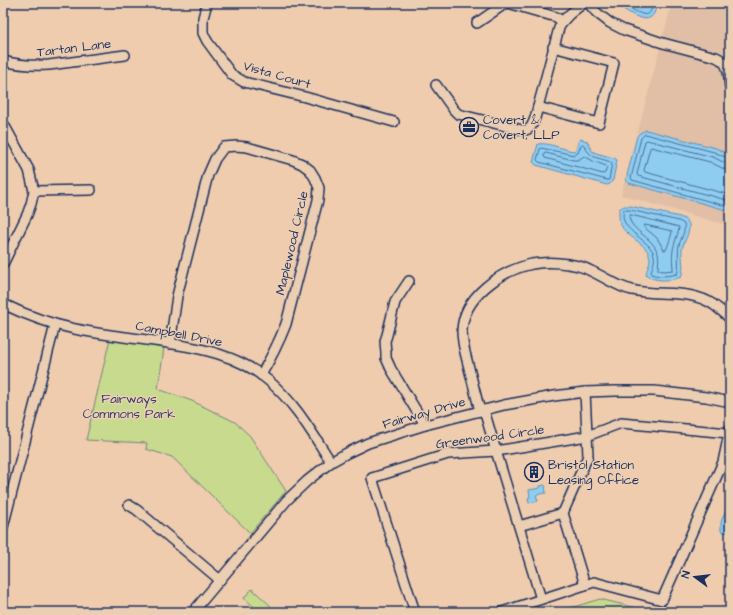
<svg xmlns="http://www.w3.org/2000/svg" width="733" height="615" font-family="'Architects Daughter',sans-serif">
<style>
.built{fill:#e0bfa6}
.green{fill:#c8da8e;stroke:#728476}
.water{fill:#8fcdf0;stroke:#618eb6}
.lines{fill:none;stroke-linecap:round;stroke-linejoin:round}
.shore{stroke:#496e98;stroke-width:1}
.minor-casing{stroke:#1b2f5e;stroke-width:12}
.minor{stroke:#ecceb2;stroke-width:9}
.labels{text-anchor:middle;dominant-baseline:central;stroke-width:3;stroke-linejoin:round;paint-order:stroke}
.street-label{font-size:13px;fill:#1b2f5e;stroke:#ecceb2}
.poi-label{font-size:13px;fill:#1b2f5e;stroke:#ecceb2;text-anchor:start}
.park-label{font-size:13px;fill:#2c4063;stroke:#ecceb2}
</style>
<rect width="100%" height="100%" fill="#efccae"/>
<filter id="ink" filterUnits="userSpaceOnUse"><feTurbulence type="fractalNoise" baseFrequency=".025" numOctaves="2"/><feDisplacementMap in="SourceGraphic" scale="8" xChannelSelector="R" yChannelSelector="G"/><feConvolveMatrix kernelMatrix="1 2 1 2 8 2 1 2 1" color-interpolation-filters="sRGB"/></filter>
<g filter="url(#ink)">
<!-- built -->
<path class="built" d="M672,3H730V226L621,195Z"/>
<!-- green -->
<g class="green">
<path d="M110,339L164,348L158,389L192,401L235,422L250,436L286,491L250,533L172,457L146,449L147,443L86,440Z"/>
<path d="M252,589L271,606L266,612H260L244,598Z"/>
<path d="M600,599L653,612H557Z"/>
</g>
<!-- water -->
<g class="water">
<path d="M615,3H658C656,7 655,14 651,17C642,24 622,8 615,3Z"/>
<path d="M646,130L716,148L730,155V209L729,210H726L629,183C626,181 626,179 627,176L637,136L640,133Z"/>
<path d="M581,139L587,141L592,151L596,153L614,158L617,160L613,180L610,184L607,185L536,165L533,162L538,144C548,142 564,150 574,151C578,148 576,143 581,139Z"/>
<path d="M624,206H630L680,217C684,219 688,220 689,225C690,233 684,241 682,249C681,258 685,269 681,277C673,281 651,282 646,274C647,269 650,264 650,259C649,244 629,239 622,227C619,222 619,216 619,211V209Z"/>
<path d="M545,485L546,493L536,495L538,501L529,503L528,498L530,497L529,490L540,488V486Z"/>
<path d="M730,502V533L724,532L721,531V523L722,519Z"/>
</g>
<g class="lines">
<!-- shore -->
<g class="shore">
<path d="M622,3C627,6 642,17 648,14C651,13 652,6 654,3"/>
<path d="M583,144L584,145C592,161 598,156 612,163L609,180H607L539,162L537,160L540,149L541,148L574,155L578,153L581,145Z"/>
<path d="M546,153L573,160H578L584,156L593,161L606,166L607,167L605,173L603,174L545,158L544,156V154Z"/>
<path d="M730,159L727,158L714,152L645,134L641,138L631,178L632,180L726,206H730"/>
<path d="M730,164L725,163L713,157L647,140L645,141L637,174L638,176L730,201"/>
<path d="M730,170L724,169L710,162L651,147L650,148L644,170L645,172L730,195"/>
<path d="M624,210H630L679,221L684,224C686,231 681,238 679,245C677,255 680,267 677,274C669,276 659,277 651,274C651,266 657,262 653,252C647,238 617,229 624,210Z"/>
<path d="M631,215L679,227C679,232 676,237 675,242C672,251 672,260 673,268V270L664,271L658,270C658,264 660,257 657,251C652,237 631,231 629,217V216Z"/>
<path d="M645,225L672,231C672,234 668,246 666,250H664L657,238L645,228Z"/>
</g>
<defs>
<g id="minor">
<path d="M207,3L203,18V33L207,41L232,75L244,82L305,97L394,122"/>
<path d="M508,3L556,17L562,21"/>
<path d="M588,3L597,13L610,23L624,30L663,43L716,57C730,63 728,74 730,87"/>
<path d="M477,23L506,3"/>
<path d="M3,61C19,65 33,66 49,65L125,55"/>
<path d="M436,85L454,110L458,114L522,130C530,131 532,126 535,118L559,28C564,17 573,11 584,3"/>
<path d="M538,107L599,123L614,63L553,47"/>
<path d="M3,123L29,170L34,191L31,204L27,215L3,264"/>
<path d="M34,191L91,190"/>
<path d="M409,281L395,302L387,335L385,341L386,353V358L391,369L425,425"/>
<path d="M3,304C26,315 50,324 75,329C103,335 133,338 162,342C200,348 239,355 269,381C296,404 312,433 331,462"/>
<path d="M170,344L177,296L208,175L215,159L224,147L236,146L247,147L293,160L302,164L310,170L315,178L319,188L318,200L286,324C279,342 271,358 261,375"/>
<path d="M484,410L496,451L541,599"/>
<path d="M480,411C476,396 472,380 468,364C465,353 462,343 462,331C463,297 500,271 532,264C543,262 556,262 568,264C576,265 584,267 591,271C605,277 617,287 632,290C660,297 689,288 714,305C720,310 726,314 730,319"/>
<path d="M129,505L137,510L220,580"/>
<path d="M519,526L563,513"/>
<path d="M3,527L55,325"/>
<path d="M585,585L563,513L588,456L585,392"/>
<path d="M193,612L287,500L307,481L331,462L347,453L368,443L425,425L504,405L554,396L585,392L615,391H654L706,397L730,402"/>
<path d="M415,612L372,478L448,454L496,451L587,436L621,423L729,433"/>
<path d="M502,612L594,582L662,600L723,462L730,429"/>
</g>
</defs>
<!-- minor casing -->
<use href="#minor" class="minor-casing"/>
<!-- minor -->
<use href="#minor" class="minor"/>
</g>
</g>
<!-- icons -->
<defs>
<symbol id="office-ring" viewBox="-11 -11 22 22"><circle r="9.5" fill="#ecceb2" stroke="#1b2f5e" stroke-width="1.5"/><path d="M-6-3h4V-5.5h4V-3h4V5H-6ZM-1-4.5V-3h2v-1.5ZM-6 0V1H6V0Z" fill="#1b2f5e"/></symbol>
<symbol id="building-ring" viewBox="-11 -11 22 22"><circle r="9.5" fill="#ecceb2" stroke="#1b2f5e" stroke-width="1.5"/><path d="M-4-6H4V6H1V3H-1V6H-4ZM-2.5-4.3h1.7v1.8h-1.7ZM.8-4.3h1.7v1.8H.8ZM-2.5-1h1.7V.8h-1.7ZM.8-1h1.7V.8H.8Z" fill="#1b2f5e"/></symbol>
</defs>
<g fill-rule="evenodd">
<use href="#office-ring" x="458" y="116" width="22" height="22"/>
<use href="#building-ring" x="523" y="461" width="22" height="22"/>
</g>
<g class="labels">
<!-- street labels -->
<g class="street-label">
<text transform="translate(74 48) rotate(-7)">Tartan Lane</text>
<text transform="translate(277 75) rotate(16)">Vista Court</text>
<text transform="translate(292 243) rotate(-77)">Maplewood Circle</text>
<text transform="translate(179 334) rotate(11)">Campbell Drive</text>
<text transform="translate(424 413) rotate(-16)">Fairway Drive</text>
<text transform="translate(490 437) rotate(-8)">Greenwood Circle</text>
</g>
<!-- poi labels -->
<g class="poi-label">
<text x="483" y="120">Covert &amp;<tspan x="483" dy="15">Covert, LLP</tspan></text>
<text x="548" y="465">Bristol Station<tspan x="548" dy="15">Leasing Office</tspan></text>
</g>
<!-- park labels -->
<g class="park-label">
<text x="129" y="399">Fairways<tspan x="129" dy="15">Commons Park</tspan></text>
</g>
</g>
<!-- margin -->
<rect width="733" height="615" fill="none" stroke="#ecceb2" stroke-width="16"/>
<rect x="8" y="8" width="717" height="599" fill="none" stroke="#1b2f5e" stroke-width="1.5" filter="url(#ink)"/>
<!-- north arrow -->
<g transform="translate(695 577) rotate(285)" stroke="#ecceb2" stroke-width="3" paint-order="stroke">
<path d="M0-3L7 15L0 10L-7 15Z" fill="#1b2f5e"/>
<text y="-6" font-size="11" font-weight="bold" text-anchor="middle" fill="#1b2f5e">N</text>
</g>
</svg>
